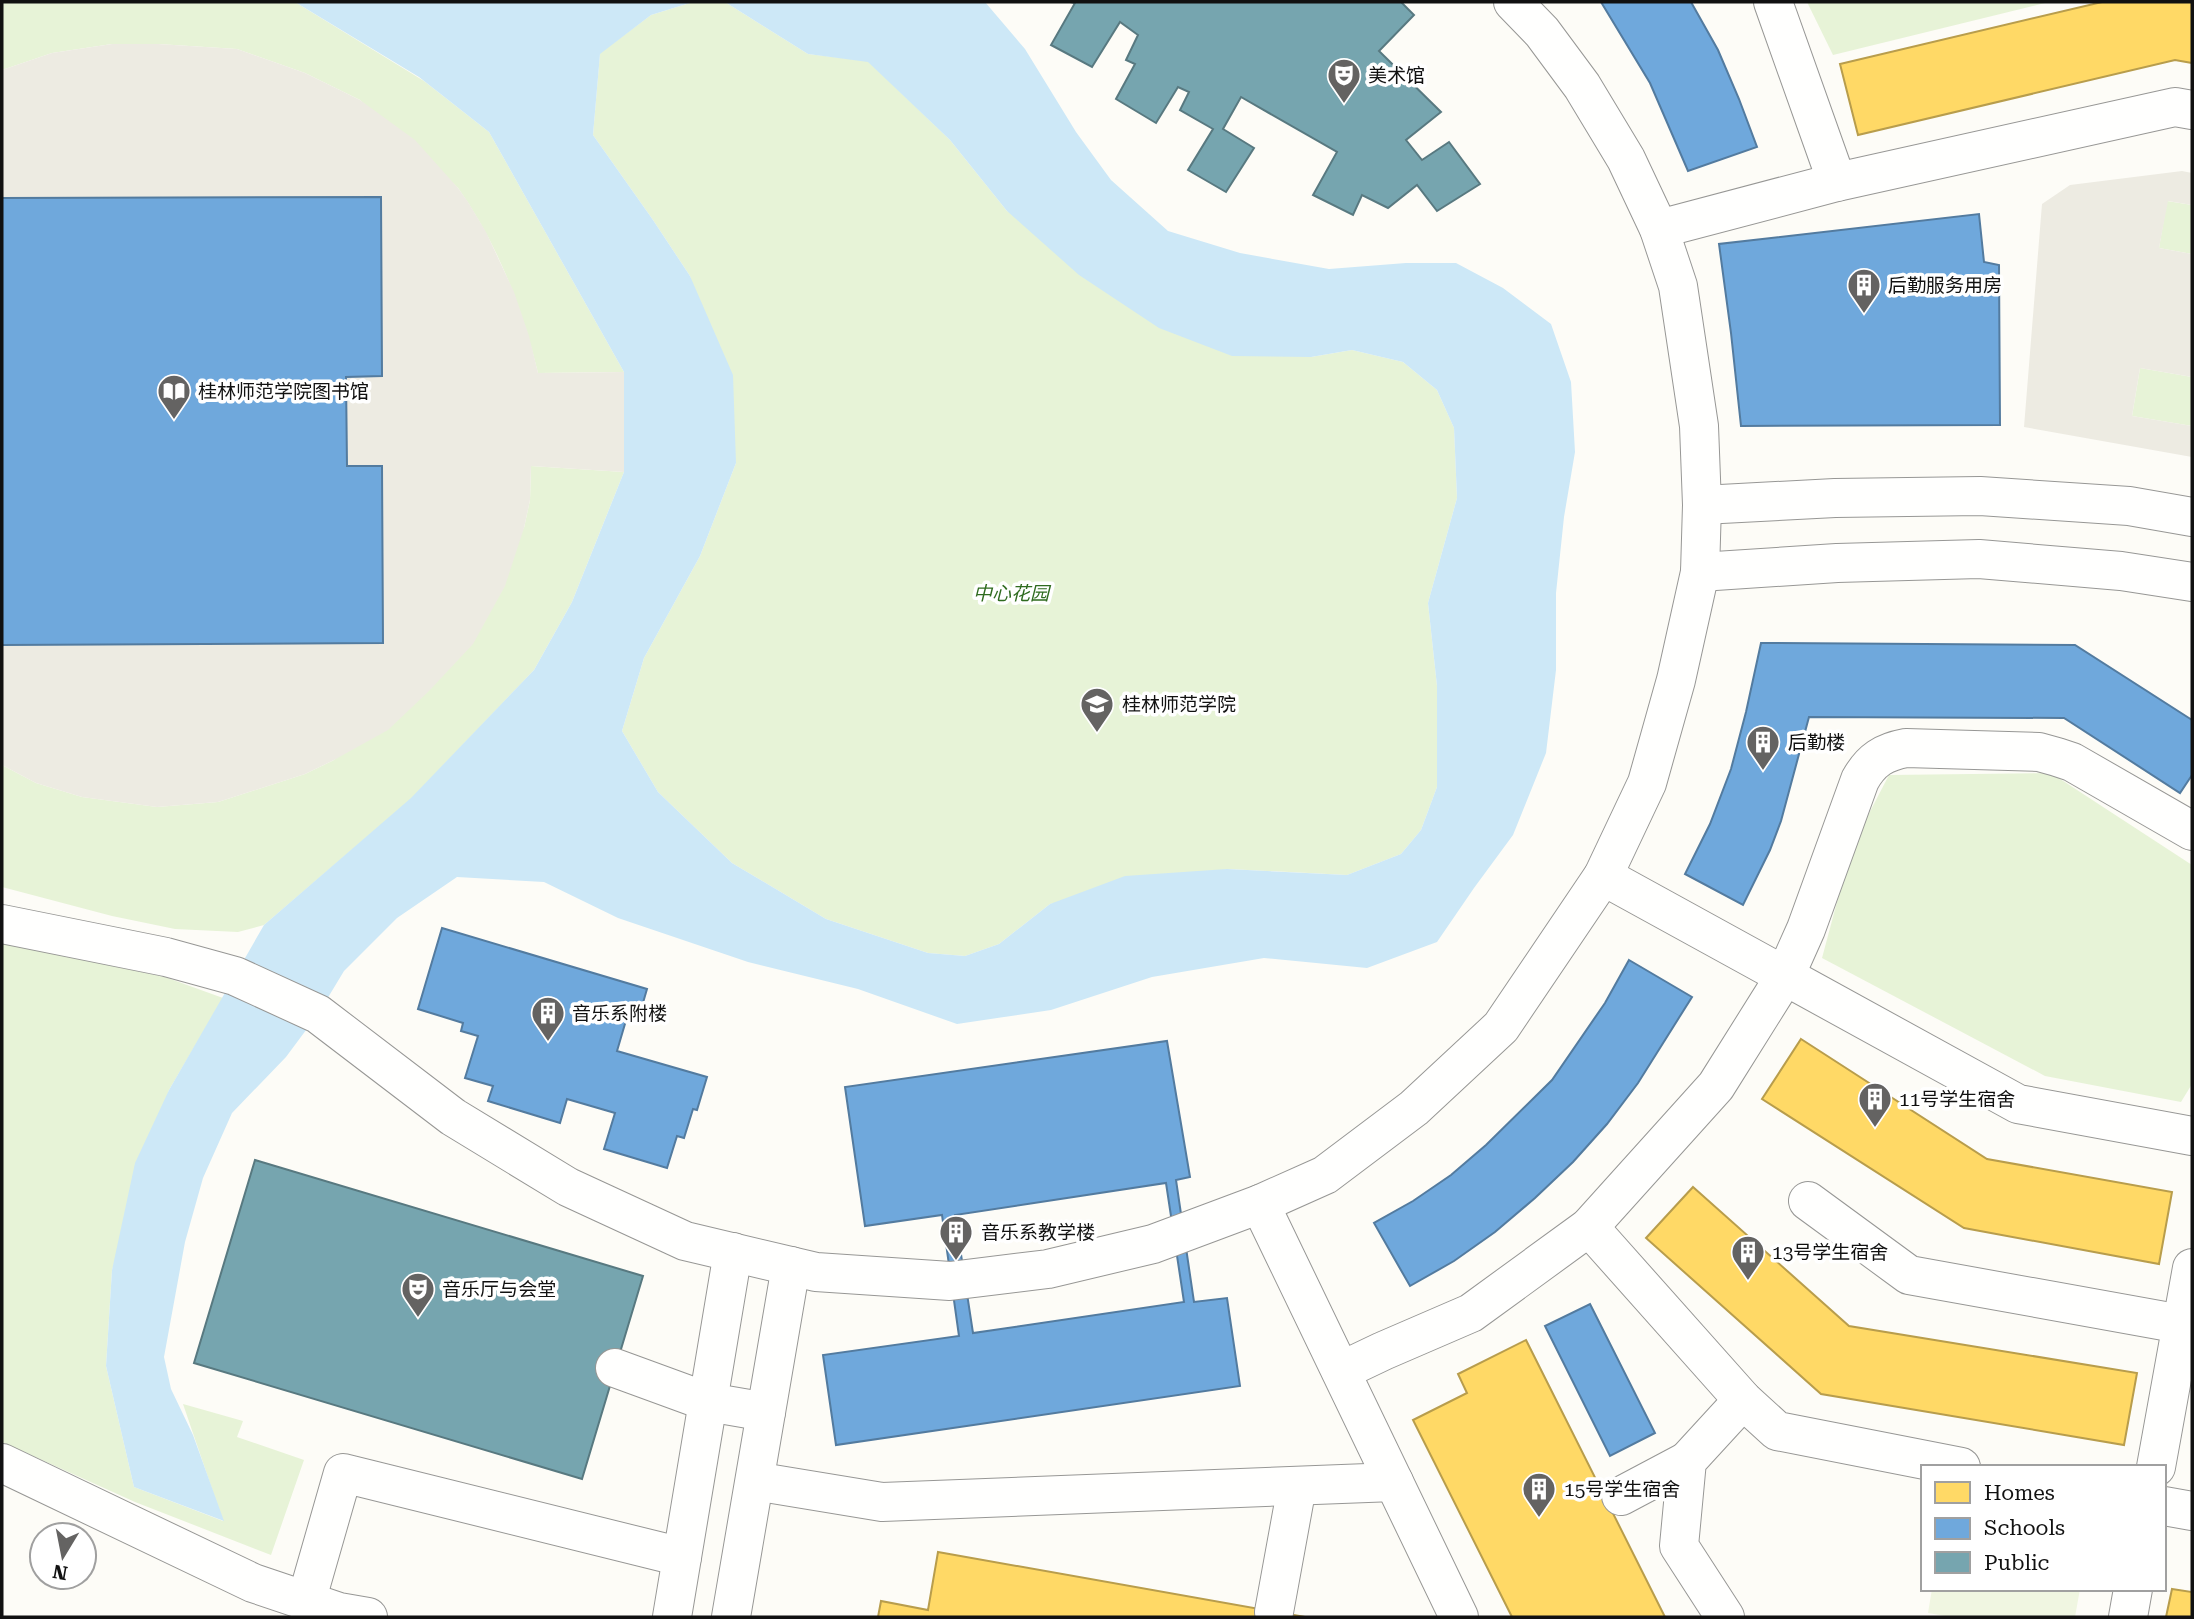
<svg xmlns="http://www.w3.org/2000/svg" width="2194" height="1619" font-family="'Roboto Serif','Noto Sans SC',serif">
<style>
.green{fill:#e7f3d7}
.pitch{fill:#f0f6e1}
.plaza{fill:#edebe2}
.water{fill:#cde8f7}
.homes{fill:#ffd966;stroke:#b89d4c;stroke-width:2}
.schools{fill:#6fa8dc;stroke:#537b9f;stroke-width:2;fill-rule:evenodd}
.public{fill:#76a5af;stroke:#587980;stroke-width:2}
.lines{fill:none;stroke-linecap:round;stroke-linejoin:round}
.minor-casing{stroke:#979795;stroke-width:40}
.minor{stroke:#fffffe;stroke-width:38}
.labels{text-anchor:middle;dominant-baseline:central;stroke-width:7;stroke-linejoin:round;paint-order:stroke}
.poi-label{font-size:19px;fill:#111;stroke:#fff;text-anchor:start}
.park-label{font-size:19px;font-style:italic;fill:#2f6b1f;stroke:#fff}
</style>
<rect width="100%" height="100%" fill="#fdfcf7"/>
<!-- green -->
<g class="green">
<path d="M2,2H295L424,81L489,132L624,372L538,373C522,307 497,243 458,188L360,100L305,73L237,49L158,44H112L52,53L2,70Z"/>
<path d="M693,2H725L808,54L868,61L950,140L1007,211L1311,357L1352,350L1403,362L1437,390L1454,428L1457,498L1428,603L1437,686V787L1421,830L1401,854L1347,875L1228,869L1050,904L999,944L965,956L928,953L826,919L732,863L658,792L622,731L644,658L700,556L736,463L690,276L653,220L593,135L600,53L651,15Z"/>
<path d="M1807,2H2049L1833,55Z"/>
<path d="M2167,201L2192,205V254L2159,248Z"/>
<path d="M2140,368L2192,377V426L2132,416Z"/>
<path d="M531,466L624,472L572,602L534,670L411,799L264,925L238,932L175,929L112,916L2,887V765L36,783L82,797L157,807L218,802L305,774L334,760L524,528L530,500Z"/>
<path d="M2051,773L2192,865V1084L2181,1102L2045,1076L1822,958L1852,846L1889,775Z"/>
<path d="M2,942L165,977L223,998L169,1090L112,1270L106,1366L134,1487L223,1521L183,1404L243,1421L237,1437L304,1460L271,1555L135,1502L2,1442Z"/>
</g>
<!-- pitch -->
<path class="pitch" d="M1932,1589H2080L2075,1617H1951L1928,1613Z"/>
<!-- plaza -->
<g class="plaza">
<path d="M112,44H158L237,49L305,73L360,100L415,140L458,188L468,202L486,232L514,292L529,336L538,373L624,372V472L531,466L530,500L524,528L505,586L473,644L429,691L388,730L334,760L305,774L218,802L157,807L82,797L36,783L2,765V645L383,643L382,467L347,466L346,377L382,376L381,197L2,198V70L52,53Z"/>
<path d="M2182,171L2192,173V205L2168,201L2159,248L2192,254V377L2140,368L2132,416L2192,426V457L2024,427L2042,204L2070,185Z"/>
</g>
<!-- water -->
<path class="water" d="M295,2H693L651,15L600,54L593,135L653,220L690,276L733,375L736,463L700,556L644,658L622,731L658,792L732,863L826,919L928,953L965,956L999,944L1050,904L1125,876L1227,869L1347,875L1401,854L1421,830L1437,787V686L1428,603L1457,498L1454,428L1437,390L1403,362L1352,350L1311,357L1232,356L1159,328L1079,275L1007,211L950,140L868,62L808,54L725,2H985L1025,49L1076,132L1111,180L1168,231L1240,253L1329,269L1406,263H1456L1503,288L1551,324L1571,382L1575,452L1564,517L1556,593V670L1546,753L1513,835L1474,888L1437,942L1367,968L1264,958L1152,977L1051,1010L957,1024L858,989L748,962L618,918L544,882L457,877L397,918L344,971L318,1014L286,1057L232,1113L203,1178L185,1242L164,1357L171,1389L193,1435L224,1521L134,1487L106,1366L112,1270L135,1163L169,1090L264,925L411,798L534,670L572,602L624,472V372L489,132L419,77Z"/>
<!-- homes -->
<g class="homes">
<path d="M2102,2H2192V63L2175,60L1858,135L1840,64Z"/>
<path d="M1801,1039L1987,1159L2172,1192L2159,1264L1964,1228L1762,1099Z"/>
<path d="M1693,1187L1849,1326L2137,1373L2124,1445L1821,1394L1646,1238Z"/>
<path d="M1526,1340L1665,1617H1512L1413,1420L1467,1393L1458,1374Z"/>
<path d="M938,1552L1305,1617H878L881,1601L928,1610Z"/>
<path d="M2172,1589L2192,1592V1617H2166Z"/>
</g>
<!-- schools -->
<g class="schools">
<path d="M1601,2H1691L1718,50L1739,99L1757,147L1688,171L1650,83Z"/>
<path d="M381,197L382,376L346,377L347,466H382L383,643L2,645V198Z"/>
<path d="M1979,214L1984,262L1999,265L2000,425L1741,426L1731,333L1719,244Z"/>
<path d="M1761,643L2075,645L2192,720V775L2180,793L2064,718L1809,717L1781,821L1770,850L1743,905L1685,874L1710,824L1731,769L1746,712Z"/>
<path d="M442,928L647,989L638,1020L627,1017L617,1051L707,1077L697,1110L693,1109L684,1138L677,1136L667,1168L604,1149L615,1113L567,1099L560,1123L488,1101L493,1086L465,1078L478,1036L461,1031L463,1023L418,1009Z"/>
<path d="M1629,960L1692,997L1638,1083L1607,1124L1573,1162L1535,1198L1495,1232L1454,1261L1410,1286L1374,1223L1413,1201L1451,1175L1486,1145L1552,1080L1605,1003Z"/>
<path d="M1167,1041L1190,1177L1176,1180L1194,1302L1227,1298L1240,1386L836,1445L823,1355L959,1336L942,1215L865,1226L845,1087ZM1166,1183L1184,1302L973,1333L955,1215Z"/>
<path d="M1590,1304L1655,1433L1610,1456L1545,1326Z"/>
</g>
<!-- public -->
<g class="public">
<path d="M1070,2H1401L1414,15L1379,51L1441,112L1406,140L1422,160L1449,142L1480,184L1437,211L1417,185L1388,208L1362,195L1353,215L1313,195L1337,152L1241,97L1223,129L1254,148L1226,192L1188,170L1213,129L1180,110L1189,92L1178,87L1156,123L1116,99L1135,64L1126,60L1138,35L1120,22L1092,67L1051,45L1075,3Z"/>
<path d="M255,1160L643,1276L582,1479L194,1363Z"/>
</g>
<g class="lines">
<defs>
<g id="minor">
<path d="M1773,2L1837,182"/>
<path d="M1659,229L1837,182L2175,107L2192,110"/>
<path d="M1702,505L1835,498L1980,496L2129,506L2192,517"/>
<path d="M1700,572L1837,563L1979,559L2121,571L2192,582"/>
<path d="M1603,876L2018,1104L2192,1136"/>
<path d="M2,924L166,957L235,976L318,1014L453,1117L568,1187L685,1241L816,1272L950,1281L1048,1269L1153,1244L1260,1204L1325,1175L1414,1108L1501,1027L1603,876L1647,783L1676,680L1700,572L1702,505L1699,426L1678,286L1659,229L1626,159L1582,86L1542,32L1513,2"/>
<path d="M1808,1201L1909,1275L2192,1326"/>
<path d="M1260,1204L1459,1617"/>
<path d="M1589,1227L1743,1400L1777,1431L1961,1467"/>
<path d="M615,1368L708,1402L766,1412"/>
<path d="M1341,1371L1383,1351L1471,1313L1589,1227L1716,1086L1785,976L1806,929L1860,780C1871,760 1884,752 1906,748L2039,752L2057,757L2072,762L2192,831"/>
<path d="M2,1463L253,1583L339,1612L368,1617"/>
<path d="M2156,1467L2192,1268"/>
<path d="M755,1481L882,1502L1394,1482"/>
<path d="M1621,1496L1687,1461"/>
<path d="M2164,1506L2192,1511"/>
<path d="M306,1602L343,1473L682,1557"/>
<path d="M1274,1612L1297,1486"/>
<path d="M672,1617L733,1252"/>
<path d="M731,1617L791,1266"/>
<path d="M1725,1617L1679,1546L1687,1461L1743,1400"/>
<path d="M2128,1617L2133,1589"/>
</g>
</defs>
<!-- minor casing -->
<use href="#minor" class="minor-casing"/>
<!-- minor -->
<use href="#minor" class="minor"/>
</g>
<!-- icons -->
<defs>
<symbol id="theatre-pin" viewBox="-11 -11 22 30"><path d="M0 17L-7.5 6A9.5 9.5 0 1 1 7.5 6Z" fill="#646362" stroke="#fff"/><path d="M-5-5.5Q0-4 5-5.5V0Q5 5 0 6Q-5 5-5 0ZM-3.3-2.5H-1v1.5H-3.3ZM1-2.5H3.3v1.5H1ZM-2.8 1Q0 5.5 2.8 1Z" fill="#fff"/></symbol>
<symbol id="building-pin" viewBox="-11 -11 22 30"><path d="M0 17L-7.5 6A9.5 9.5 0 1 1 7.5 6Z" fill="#646362" stroke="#fff"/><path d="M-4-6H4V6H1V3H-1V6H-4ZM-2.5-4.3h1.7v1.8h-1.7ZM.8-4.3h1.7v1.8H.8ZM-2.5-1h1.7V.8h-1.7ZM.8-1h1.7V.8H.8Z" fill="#fff"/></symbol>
<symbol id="library-pin" viewBox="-11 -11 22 30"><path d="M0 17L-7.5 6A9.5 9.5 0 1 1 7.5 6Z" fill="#646362" stroke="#fff"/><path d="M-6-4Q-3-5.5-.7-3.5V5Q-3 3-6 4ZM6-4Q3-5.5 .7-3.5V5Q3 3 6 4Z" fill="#fff"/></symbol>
<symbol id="university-pin" viewBox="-11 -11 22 30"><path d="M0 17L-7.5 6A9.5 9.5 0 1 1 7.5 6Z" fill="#646362" stroke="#fff"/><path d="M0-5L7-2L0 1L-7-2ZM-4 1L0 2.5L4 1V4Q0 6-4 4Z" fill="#fff"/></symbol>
</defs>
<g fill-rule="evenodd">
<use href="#theatre-pin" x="1325" y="56" width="38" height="52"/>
<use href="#building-pin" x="1845" y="266" width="38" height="52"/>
<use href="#library-pin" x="155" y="372" width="38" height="52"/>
<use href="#university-pin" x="1078" y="685" width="38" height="52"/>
<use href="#building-pin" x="1744" y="723" width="38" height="52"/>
<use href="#building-pin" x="529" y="994" width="38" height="52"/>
<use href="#building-pin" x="1856" y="1080" width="38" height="52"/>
<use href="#building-pin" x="937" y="1213" width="38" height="52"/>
<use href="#building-pin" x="1729" y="1233" width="38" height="52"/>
<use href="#theatre-pin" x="399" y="1270" width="38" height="52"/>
<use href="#building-pin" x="1520" y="1470" width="38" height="52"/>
</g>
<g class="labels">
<!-- poi labels -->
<g class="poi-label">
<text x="1368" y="75">美术馆</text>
<text x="1888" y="285">后勤服务用房</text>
<text x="198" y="391">桂林师范学院图书馆</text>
<text x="1122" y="704">桂林师范学院</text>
<text x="1788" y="742">后勤楼</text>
<text x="572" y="1013">音乐系附楼</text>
<text x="1899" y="1099">11号学生宿舍</text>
<text x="981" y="1232">音乐系教学楼</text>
<text x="1772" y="1252">13号学生宿舍</text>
<text x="442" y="1289">音乐厅与会堂</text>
<text x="1564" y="1489">15号学生宿舍</text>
</g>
<!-- park labels -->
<g class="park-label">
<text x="1011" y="593">中心花园</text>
</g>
</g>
<!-- border -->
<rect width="2194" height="1619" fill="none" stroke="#111111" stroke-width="7"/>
<!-- legend -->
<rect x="1921" y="1465" width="245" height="126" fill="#ffffff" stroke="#a0a0a0" stroke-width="2"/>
<rect x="1935" y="1482" width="35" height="21" fill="#ffd966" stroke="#a0a0a0" stroke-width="2"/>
<text x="1984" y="1500" font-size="21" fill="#111111">Homes</text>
<rect x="1935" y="1518" width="35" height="21" fill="#6fa8dc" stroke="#a0a0a0" stroke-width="2"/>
<text x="1984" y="1535" font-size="21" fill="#111111">Schools</text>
<rect x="1935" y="1552" width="35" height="21" fill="#76a5af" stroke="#a0a0a0" stroke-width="2"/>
<text x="1984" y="1570" font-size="21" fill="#111111">Public</text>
<!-- north arrow -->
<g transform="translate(63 1556) rotate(190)"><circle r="33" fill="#ffffff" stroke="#a0a0a0" stroke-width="2"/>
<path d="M0-5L12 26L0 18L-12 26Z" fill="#646362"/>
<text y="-10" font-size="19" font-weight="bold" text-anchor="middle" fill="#111111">N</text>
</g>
</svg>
